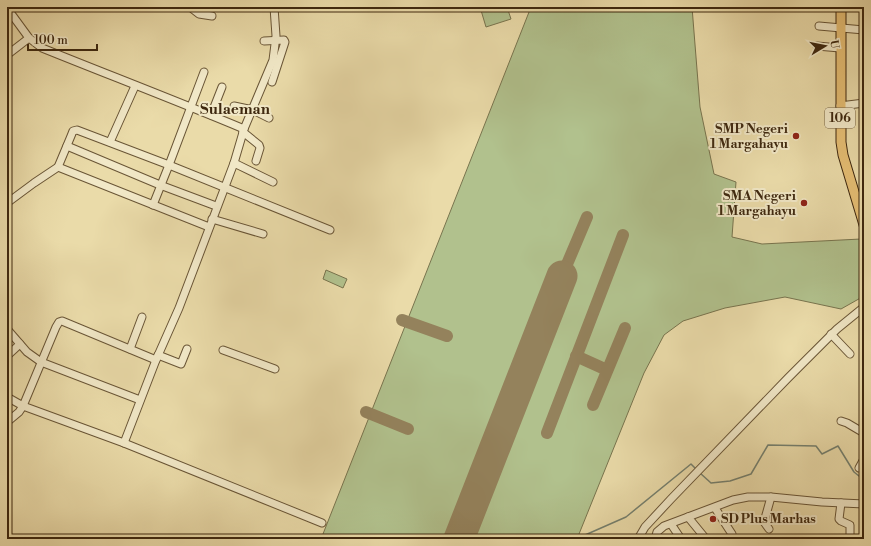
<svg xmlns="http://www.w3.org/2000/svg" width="871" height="546" font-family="'Libre Bodoni',serif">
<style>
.green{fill:#b1c18d;stroke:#78744e}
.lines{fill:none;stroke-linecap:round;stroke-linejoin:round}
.stream{stroke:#75806f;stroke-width:1.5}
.taxiway{stroke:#94825c;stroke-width:12}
.runway{stroke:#94825c;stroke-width:31}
.minor-casing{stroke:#695536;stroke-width:9}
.major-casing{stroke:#3e280f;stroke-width:11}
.minor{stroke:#f1e8c7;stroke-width:7}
.major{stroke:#e5be74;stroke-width:9}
.poi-dot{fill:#8f2418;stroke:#f1e8c7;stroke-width:1.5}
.labels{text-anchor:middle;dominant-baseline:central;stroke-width:4;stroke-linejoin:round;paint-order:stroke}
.shield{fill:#f1e8c7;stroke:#746246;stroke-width:1}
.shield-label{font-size:12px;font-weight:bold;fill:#3e280f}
.poi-label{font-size:13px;font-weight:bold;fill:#3e280f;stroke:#f1e8c7;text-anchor:end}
.quarter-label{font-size:15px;font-weight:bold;fill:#3e280f;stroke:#f1e8c7}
</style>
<rect width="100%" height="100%" fill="#eadba9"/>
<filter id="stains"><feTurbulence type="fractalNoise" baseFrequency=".005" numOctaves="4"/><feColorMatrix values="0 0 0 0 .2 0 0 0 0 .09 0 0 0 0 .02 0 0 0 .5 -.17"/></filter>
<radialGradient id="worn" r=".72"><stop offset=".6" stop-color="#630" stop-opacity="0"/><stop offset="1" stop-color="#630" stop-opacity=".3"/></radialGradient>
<!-- green -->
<g class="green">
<path d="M480,7H507L511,19L486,27Z"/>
<path d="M531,7H692L700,107L714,174L736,182L732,237L762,244L861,239L864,249V296L841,309L785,297L725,308L683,321L664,335L644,373L577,539H321Z"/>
<path d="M326,270L347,279L343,288L323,279Z"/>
</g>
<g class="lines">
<!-- stream -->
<g class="stream">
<path d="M700,473L711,483L730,481L751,474L768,445L816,446L822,454L838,446L854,472L864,480"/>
<path d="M576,539L626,517L691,464L696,469"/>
</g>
<!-- taxiway -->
<g class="taxiway">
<path d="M562,276L587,217"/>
<path d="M402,320L447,336"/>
<path d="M576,356L607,370"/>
<path d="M593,405L625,328"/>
<path d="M366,412L408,429"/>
<path d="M547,433L623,235"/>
</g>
<!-- runway -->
<path class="runway" d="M459,539L562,276"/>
<defs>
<g id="minor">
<path d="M190,7L199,14L212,16"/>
<path d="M7,8L29,38"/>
<path d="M819,26L864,30"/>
<path d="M264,41L284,40L285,42L272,82"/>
<path d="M817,46L840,48"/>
<path d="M7,55L29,38L42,48C109,75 177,101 244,129"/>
<path d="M234,106L253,110L269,118"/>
<path d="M840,106L864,103"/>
<path d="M211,115L222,87"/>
<path d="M243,132L259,145L260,148L256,161"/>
<path d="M110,142L135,86"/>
<path d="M67,146L160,185L216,206"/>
<path d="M234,163L273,182"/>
<path d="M58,167L209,227"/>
<path d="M7,203L34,183L58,167L71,136L73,131L77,130L169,165L330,230"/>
<path d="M153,205L169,165L204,72"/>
<path d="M212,219L263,234"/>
<path d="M7,329L27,352L41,362L140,400"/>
<path d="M831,334L850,354"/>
<path d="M130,349L142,317"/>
<path d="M223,350L275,369"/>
<path d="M158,355L181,364L187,349"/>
<path d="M7,356L20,344"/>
<path d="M7,397L23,406L124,443L322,523"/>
<path d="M841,421L847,423L864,433"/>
<path d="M7,422L19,412L23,406L56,327L59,322L62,321L156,360"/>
<path d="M124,443L156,360L179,308L234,163L244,129L273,60L276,36L274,7"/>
<path d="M859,468L864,459"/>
<path d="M841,503L839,519L841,521L850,525V539"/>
<path d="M715,508L732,534"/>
<path d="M688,517L706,539"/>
<path d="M671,524L681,539"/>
<path d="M769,529L764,522L771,497"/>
<path d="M638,539L645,527L671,499L788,378L837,329L864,307"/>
<path d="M655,539L657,532L664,526L733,500L748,497H771L822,502L864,504"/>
</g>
<path id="major" d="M841,7V142L843,155L864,225"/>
</defs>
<!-- minor casing -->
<use href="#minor" class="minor-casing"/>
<!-- major casing -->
<use href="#major" class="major-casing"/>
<!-- minor -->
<use href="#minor" class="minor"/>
<!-- major -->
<use href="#major" class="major"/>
</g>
<!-- markers -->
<g class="poi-dot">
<circle cx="796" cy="136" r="4"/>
<circle cx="804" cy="203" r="4"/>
<circle cx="713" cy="519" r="4"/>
</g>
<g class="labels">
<!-- shield labels -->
<rect class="shield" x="825" y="108" width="30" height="20" rx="3"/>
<g class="shield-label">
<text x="840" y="118">106</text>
</g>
<!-- poi labels -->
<g class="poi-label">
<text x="788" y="129">SMP Negeri<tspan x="788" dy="15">1 Margahayu</tspan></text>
<text x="796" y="196">SMA Negeri<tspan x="796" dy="15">1 Margahayu</tspan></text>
<text x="721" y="519" text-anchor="start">SD Plus Marhas</text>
</g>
<!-- quarter labels -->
<g class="quarter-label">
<text x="235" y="109">Sulaeman</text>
</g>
</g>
<!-- margin -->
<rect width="871" height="546" fill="none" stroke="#eadba9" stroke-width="24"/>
<rect x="8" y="8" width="855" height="530" fill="none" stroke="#3e280f" stroke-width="2"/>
<rect x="12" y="12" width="847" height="522" fill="none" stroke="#3e280f"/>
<!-- north arrow -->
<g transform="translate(825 46) rotate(80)" stroke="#f1e8c7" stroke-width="3" paint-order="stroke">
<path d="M0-3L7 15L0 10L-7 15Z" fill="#3e280f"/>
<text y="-6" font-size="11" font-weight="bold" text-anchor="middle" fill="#3e280f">U</text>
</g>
<!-- scale -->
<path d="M28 44v6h69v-6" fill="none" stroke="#3e280f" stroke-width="2"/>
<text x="34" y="44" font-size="12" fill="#3e280f" stroke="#f1e8c7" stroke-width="3" paint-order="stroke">100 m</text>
<rect width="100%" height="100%" filter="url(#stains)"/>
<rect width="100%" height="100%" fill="url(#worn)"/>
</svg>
